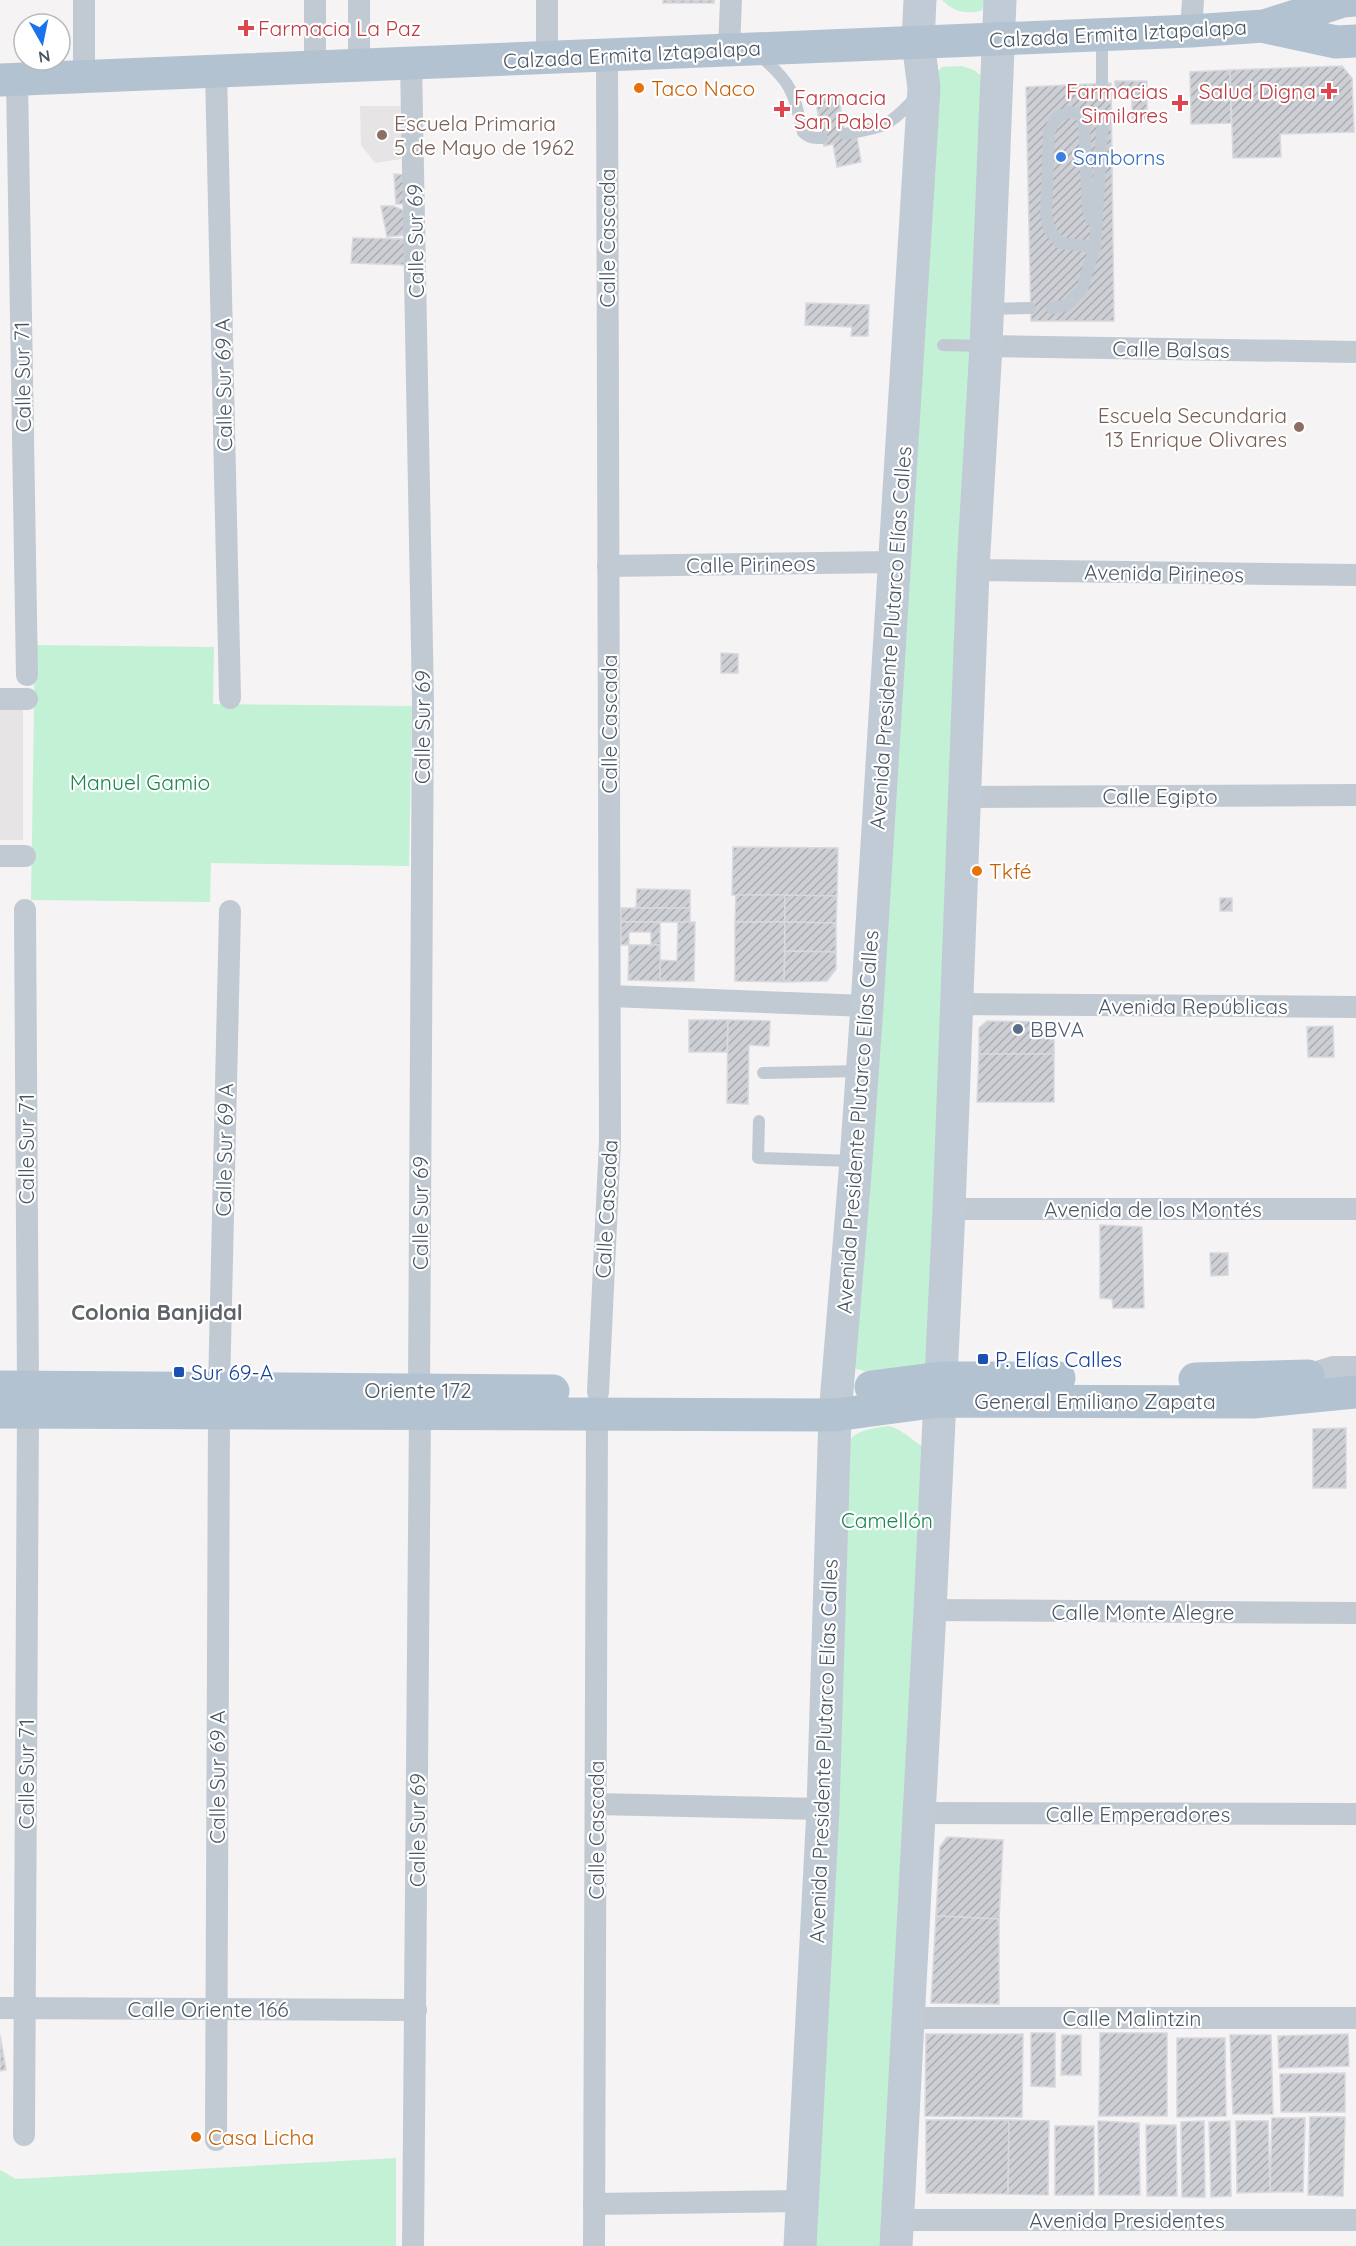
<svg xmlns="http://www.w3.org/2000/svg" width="1356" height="2246" font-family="Quicksand,sans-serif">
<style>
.education{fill:#e6e4e5}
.green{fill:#c3f1d5}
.building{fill:url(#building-hatch);stroke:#d7d9de;stroke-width:1.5}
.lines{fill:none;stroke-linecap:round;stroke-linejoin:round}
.lane{stroke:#c1cad2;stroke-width:12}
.street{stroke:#c1cad2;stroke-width:22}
.secondary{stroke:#c1cbd6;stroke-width:33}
.primary{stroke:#b3c2d1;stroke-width:33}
.health-dot{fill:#e0444e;stroke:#fff;stroke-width:2}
.food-dot{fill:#e8710a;stroke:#fff;stroke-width:2}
.education-dot{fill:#8d6e63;stroke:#fff;stroke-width:2}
.shop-dot{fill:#3f7fe0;stroke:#fff;stroke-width:2}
.service-dot{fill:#5c6f8a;stroke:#fff;stroke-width:2}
.transit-dot{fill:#1a4fb4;stroke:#fff;stroke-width:2}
.labels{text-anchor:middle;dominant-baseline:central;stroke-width:4.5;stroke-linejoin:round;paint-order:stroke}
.health-label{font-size:21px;fill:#be3a42;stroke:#fff;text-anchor:start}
.street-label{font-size:21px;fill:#4a5661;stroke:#fff}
.food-label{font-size:21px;fill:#c56008;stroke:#fff;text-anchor:start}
.education-label{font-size:21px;fill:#785e54;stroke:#fff;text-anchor:start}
.shop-label{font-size:21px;fill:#366cbe;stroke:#fff;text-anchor:start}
.park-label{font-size:21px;fill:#17864f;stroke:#fff}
.service-label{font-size:21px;fill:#4e5e75;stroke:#fff;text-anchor:start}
.transit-label{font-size:21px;fill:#164399;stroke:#fff;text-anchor:start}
.neighbourhood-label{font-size:22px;font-weight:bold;fill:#5f6368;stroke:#fff}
</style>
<defs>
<pattern id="building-hatch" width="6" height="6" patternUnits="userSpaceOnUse" patternTransform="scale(1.5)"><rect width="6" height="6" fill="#cdcfd5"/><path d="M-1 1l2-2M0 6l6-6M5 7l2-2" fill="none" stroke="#a8abb0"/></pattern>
</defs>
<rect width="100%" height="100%" fill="#f5f3f3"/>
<!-- education -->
<g class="education">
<path d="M360,106H405L401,159L375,163L361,145Z"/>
<rect x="0" y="710" width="23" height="130"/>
</g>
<!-- green -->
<g class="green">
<path d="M942,0H990L981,11C965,14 954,12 942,0Z"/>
<path d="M962,66L974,70L981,76L929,1367L870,1372L856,1369L851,1355L936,73L942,67Z"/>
<path d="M35,645L214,647L213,704L412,706L409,866L211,863L210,902L31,900Z"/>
<path d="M889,1426C905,1430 913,1443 928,1449L889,2246H807L850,1440C858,1429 876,1428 889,1426Z"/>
<path d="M396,2158V2246H0V2170L16,2179Z"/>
</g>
<!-- building -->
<g class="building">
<rect x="663" y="0" width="51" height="3"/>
<path d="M1342,66L1352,78L1354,132L1280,134L1281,157L1233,158L1230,70Z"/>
<path d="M1230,70L1231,123L1191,124L1190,72Z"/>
<path d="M1115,81H1147V119H1132V92H1115Z"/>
<path d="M1111,83L1114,321H1031L1026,87Z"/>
<path d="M838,94L846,139L857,137L861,162L837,167L833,144L824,146L815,98Z"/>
<path d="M394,174L406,175L408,204H396Z"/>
<path d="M381,206H393L405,211V235L387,237Z"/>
<path d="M353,238L405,239L404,265L351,263Z"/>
<path d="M806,303L869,305L868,336H851L852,327L805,325Z"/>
<path d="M721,653L738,654V673H721Z"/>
<path d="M733,847L838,848L837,896L732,895Z"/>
<path d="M637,889L690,890V908H636Z"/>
<path d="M736,895H785V922H735Z"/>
<path d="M785,895L837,896L836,923L785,922Z"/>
<rect x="1220" y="898" width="12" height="13"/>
<rect x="621" y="908" width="69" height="14"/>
<path d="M621,922H660V945H651V932H629V945H621Z"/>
<path d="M678,922H695L694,981H660V960L677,961Z"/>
<path d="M735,922H785L784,982L735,981Z"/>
<path d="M785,922L836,923V952L785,951Z"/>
<path d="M629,945H660V981L628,980Z"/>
<path d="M785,951L836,952V969L827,981L784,982Z"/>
<path d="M689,1020H728L727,1052H689Z"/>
<path d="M728,1020L770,1021L769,1046L749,1045L748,1104L727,1103Z"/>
<path d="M987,1021L1054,1022V1054H979V1028Z"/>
<path d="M1333,1026L1334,1057H1308L1307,1027Z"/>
<path d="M979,1054H1054V1102H977Z"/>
<path d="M1100,1225L1142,1227L1144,1308H1113L1112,1299L1100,1298Z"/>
<path d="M1210,1253H1228V1275L1211,1276Z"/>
<path d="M1346,1428V1488H1313V1429Z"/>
<path d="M947,1837L1003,1840L999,1919L936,1916L940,1847Z"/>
<path d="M936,1916L999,1919V2004L931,2003Z"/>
<path d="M1031,2033H1055V2087L1031,2086Z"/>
<path d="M1100,2033H1167V2116H1099Z"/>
<path d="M926,2034H1023L1022,2117L925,2116Z"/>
<path d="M1348,2034L1349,2066L1279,2068L1278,2036Z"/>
<path d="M0,2035L6,2070L0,2071Z"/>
<path d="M1062,2035H1081V2075H1061Z"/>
<path d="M1230,2035H1271L1273,2114H1233Z"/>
<path d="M1177,2038H1225L1226,2116L1177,2117Z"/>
<path d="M1345,2073V2112H1281L1280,2074Z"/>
<path d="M1310,2117H1345L1343,2196L1308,2195Z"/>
<path d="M1272,2118H1305L1303,2192H1270Z"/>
<path d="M926,2120H1009L1008,2194L926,2193Z"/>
<path d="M1009,2120L1049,2121L1048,2195L1008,2194Z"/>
<path d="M1098,2121L1139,2123L1140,2195H1099Z"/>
<path d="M1204,2121L1205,2197H1182L1181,2122Z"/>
<path d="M1230,2121L1231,2196L1211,2197L1209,2122Z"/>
<path d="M1236,2121H1268L1270,2192L1237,2193Z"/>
<path d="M1146,2125H1176L1177,2196H1147Z"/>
<rect x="1055" y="2126" width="39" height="69"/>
</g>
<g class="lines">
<!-- lane -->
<g class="lane">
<path d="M759,55C792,83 793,91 803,132C809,138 813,138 822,138"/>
<path d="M1102,83V36"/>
<path d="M845,134C887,126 888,127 918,95"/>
<path d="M1095,247L1060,243L1049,229L1046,214L1049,132L1057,117L1069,112L1080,114L1084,122L1088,210L1091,219L1096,224"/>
<path d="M1052,308L1067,305L1082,289L1095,247L1103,117"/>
<path d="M988,309L1030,308"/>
<path d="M943,345L984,346"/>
<path d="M763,1073L861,1071"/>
<path d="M759,1121L758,1158L855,1161"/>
</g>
<!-- street -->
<g class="street">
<path d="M84,0V76"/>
<path d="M547,0V58"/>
<path d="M1191,31L1193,0"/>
<path d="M729,50L731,0"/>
<path d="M411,63L423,701L419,1390"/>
<path d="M359,65V0"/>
<path d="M315,67V0"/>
<path d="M216,71L230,698"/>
<path d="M17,80L27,675"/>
<path d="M986,346L1356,352"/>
<path d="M608,566L895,562"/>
<path d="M973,570L1356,575"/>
<path d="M0,699H27"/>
<path d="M965,797L1356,795"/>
<path d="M0,856H25"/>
<path d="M25,910L28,1387"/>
<path d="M610,996L867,1006"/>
<path d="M958,1004L1356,1007"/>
<path d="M949,1209H1356"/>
<path d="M1305,1376L1333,1367H1356"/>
<path d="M219,1389L230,911"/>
<path d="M598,1392L610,1141L607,55"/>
<path d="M930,1610L1356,1613"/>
<path d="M596,1804L823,1809"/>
<path d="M919,1813L1356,1814"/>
<path d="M0,2008L416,2010"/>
<path d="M908,2018H1356"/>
<path d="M24,2135L28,1412"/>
<path d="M216,2140L219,1414"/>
<path d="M594,2204L803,2201"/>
<path d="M897,2220H1356"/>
<path d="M413,2246L420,1414"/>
<path d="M594,2246L597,1414"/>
</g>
<!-- secondary -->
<g class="secondary">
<path d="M800,2246L823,1809L835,1415L856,1161L867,1006L924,88L918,42L920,0"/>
<path d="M896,2246L930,1610L949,1209L973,570L986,346L1000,0"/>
</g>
<!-- primary -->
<g class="primary">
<path d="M1266,27L1336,42L1356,41"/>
<path d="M0,80L1191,31L1264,26L1343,1L1356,0"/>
<path d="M1195,1379L1308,1376"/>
<path d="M0,1387L553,1391"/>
<path d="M871,1387L941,1378H1059"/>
<path d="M0,1412L835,1415L939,1401L1253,1402L1356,1392"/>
</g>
</g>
<!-- markers -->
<g class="health-dot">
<path d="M243 19h6v6h6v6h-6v6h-6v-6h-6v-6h6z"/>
<path d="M1326 82h6v6h6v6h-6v6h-6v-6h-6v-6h6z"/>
<path d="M1177 94h6v6h6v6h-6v6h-6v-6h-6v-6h6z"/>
<path d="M779 100h6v6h6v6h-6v6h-6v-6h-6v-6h6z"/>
</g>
<g class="food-dot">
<circle cx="639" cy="88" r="6"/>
<circle cx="977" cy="871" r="6"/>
<circle cx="196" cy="2137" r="6"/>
</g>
<g class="education-dot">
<circle cx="382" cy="135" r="6"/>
<circle cx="1299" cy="427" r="6"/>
</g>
<circle class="shop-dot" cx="1061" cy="157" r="6"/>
<circle class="service-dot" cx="1018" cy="1029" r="6"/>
<g class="transit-dot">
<rect x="977" y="1353" width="12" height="12" rx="3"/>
<rect x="173" y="1366" width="12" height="12" rx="3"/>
</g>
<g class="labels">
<!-- health labels -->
<g class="health-label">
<text x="258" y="28">Farmacia La Paz</text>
<text x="1168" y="91" text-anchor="end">Farmacias<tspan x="1168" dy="24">Similares</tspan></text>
<text x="1316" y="91" text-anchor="end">Salud Digna</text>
<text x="794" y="97">Farmacia<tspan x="794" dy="24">San Pablo</tspan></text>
</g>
<!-- street labels -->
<g class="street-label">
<text transform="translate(1118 33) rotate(-3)">Calzada Ermita Iztapalapa</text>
<text transform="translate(632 54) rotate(-3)">Calzada Ermita Iztapalapa</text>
<text transform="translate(607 238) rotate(-90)">Calle Cascada</text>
<text transform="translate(415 241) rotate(-91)">Calle Sur 69</text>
<text transform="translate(1171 349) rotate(1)">Calle Balsas</text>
<text transform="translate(22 377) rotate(-91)">Calle Sur 71</text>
<text transform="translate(223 385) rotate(-91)">Calle Sur 69 A</text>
<text transform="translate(751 564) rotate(-1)">Calle Pirineos</text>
<text transform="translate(1164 573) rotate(1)">Avenida Pirineos</text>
<text transform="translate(890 638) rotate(-86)">Avenida Presidente Plutarco Elías Calles</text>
<text transform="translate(609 724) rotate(-90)">Calle Cascada</text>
<text transform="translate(422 727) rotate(-90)">Calle Sur 69</text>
<text x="1160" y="796">Calle Egipto</text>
<text x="1193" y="1006">Avenida Repúblicas</text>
<text transform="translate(857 1122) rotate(-86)">Avenida Presidente Plutarco Elías Calles</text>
<text transform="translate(26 1149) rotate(-90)">Calle Sur 71</text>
<text transform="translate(224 1150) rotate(-89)">Calle Sur 69 A</text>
<text transform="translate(606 1209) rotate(-87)">Calle Cascada</text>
<text x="1153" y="1209">Avenida de los Montés</text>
<text transform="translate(420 1213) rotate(-90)">Calle Sur 69</text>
<text x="418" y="1390">Oriente 172</text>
<text x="1095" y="1401">General Emiliano Zapata</text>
<text x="1143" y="1612">Calle Monte Alegre</text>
<text transform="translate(823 1751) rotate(-88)">Avenida Presidente Plutarco Elías Calles</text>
<text transform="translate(26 1774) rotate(-90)">Calle Sur 71</text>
<text transform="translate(217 1777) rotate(-90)">Calle Sur 69 A</text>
<text x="1138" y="1814">Calle Emperadores</text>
<text transform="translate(417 1830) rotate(-90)">Calle Sur 69</text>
<text transform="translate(596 1830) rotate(-90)">Calle Cascada</text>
<text x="208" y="2009">Calle Oriente 166</text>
<text x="1132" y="2018">Calle Malintzin</text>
<text x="1127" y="2220">Avenida Presidentes</text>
</g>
<!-- food labels -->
<g class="food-label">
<text x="651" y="88">Taco Naco</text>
<text x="989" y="871">Tkfé</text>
<text x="208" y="2137">Casa Licha</text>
</g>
<!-- education labels -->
<g class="education-label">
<text x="394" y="123">Escuela Primaria<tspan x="394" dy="24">5 de Mayo de 1962</tspan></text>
<text x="1287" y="415" text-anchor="end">Escuela Secundaria<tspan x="1287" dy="24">13 Enrique Olivares</tspan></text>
</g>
<!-- shop labels -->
<g class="shop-label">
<text x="1073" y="157">Sanborns</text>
</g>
<!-- park labels -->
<g class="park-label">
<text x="140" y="782">Manuel Gamio</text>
<text x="887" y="1520">Camellón</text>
</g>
<!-- service labels -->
<g class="service-label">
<text x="1030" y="1029">BBVA</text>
</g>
<!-- transit labels -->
<g class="transit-label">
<text x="995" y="1359">P. Elías Calles</text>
<text x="191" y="1372">Sur 69-A</text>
</g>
<!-- neighbourhood labels -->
<g class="neighbourhood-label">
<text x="157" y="1312">Colonia Banjidal</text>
</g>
</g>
<!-- north arrow -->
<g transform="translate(42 42) rotate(171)"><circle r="28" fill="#ffffff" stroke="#b7bbc0" stroke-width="1.5"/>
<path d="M0-4.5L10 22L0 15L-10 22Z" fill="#1a73e8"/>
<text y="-9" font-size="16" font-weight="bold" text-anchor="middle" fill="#4a5661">N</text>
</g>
</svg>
